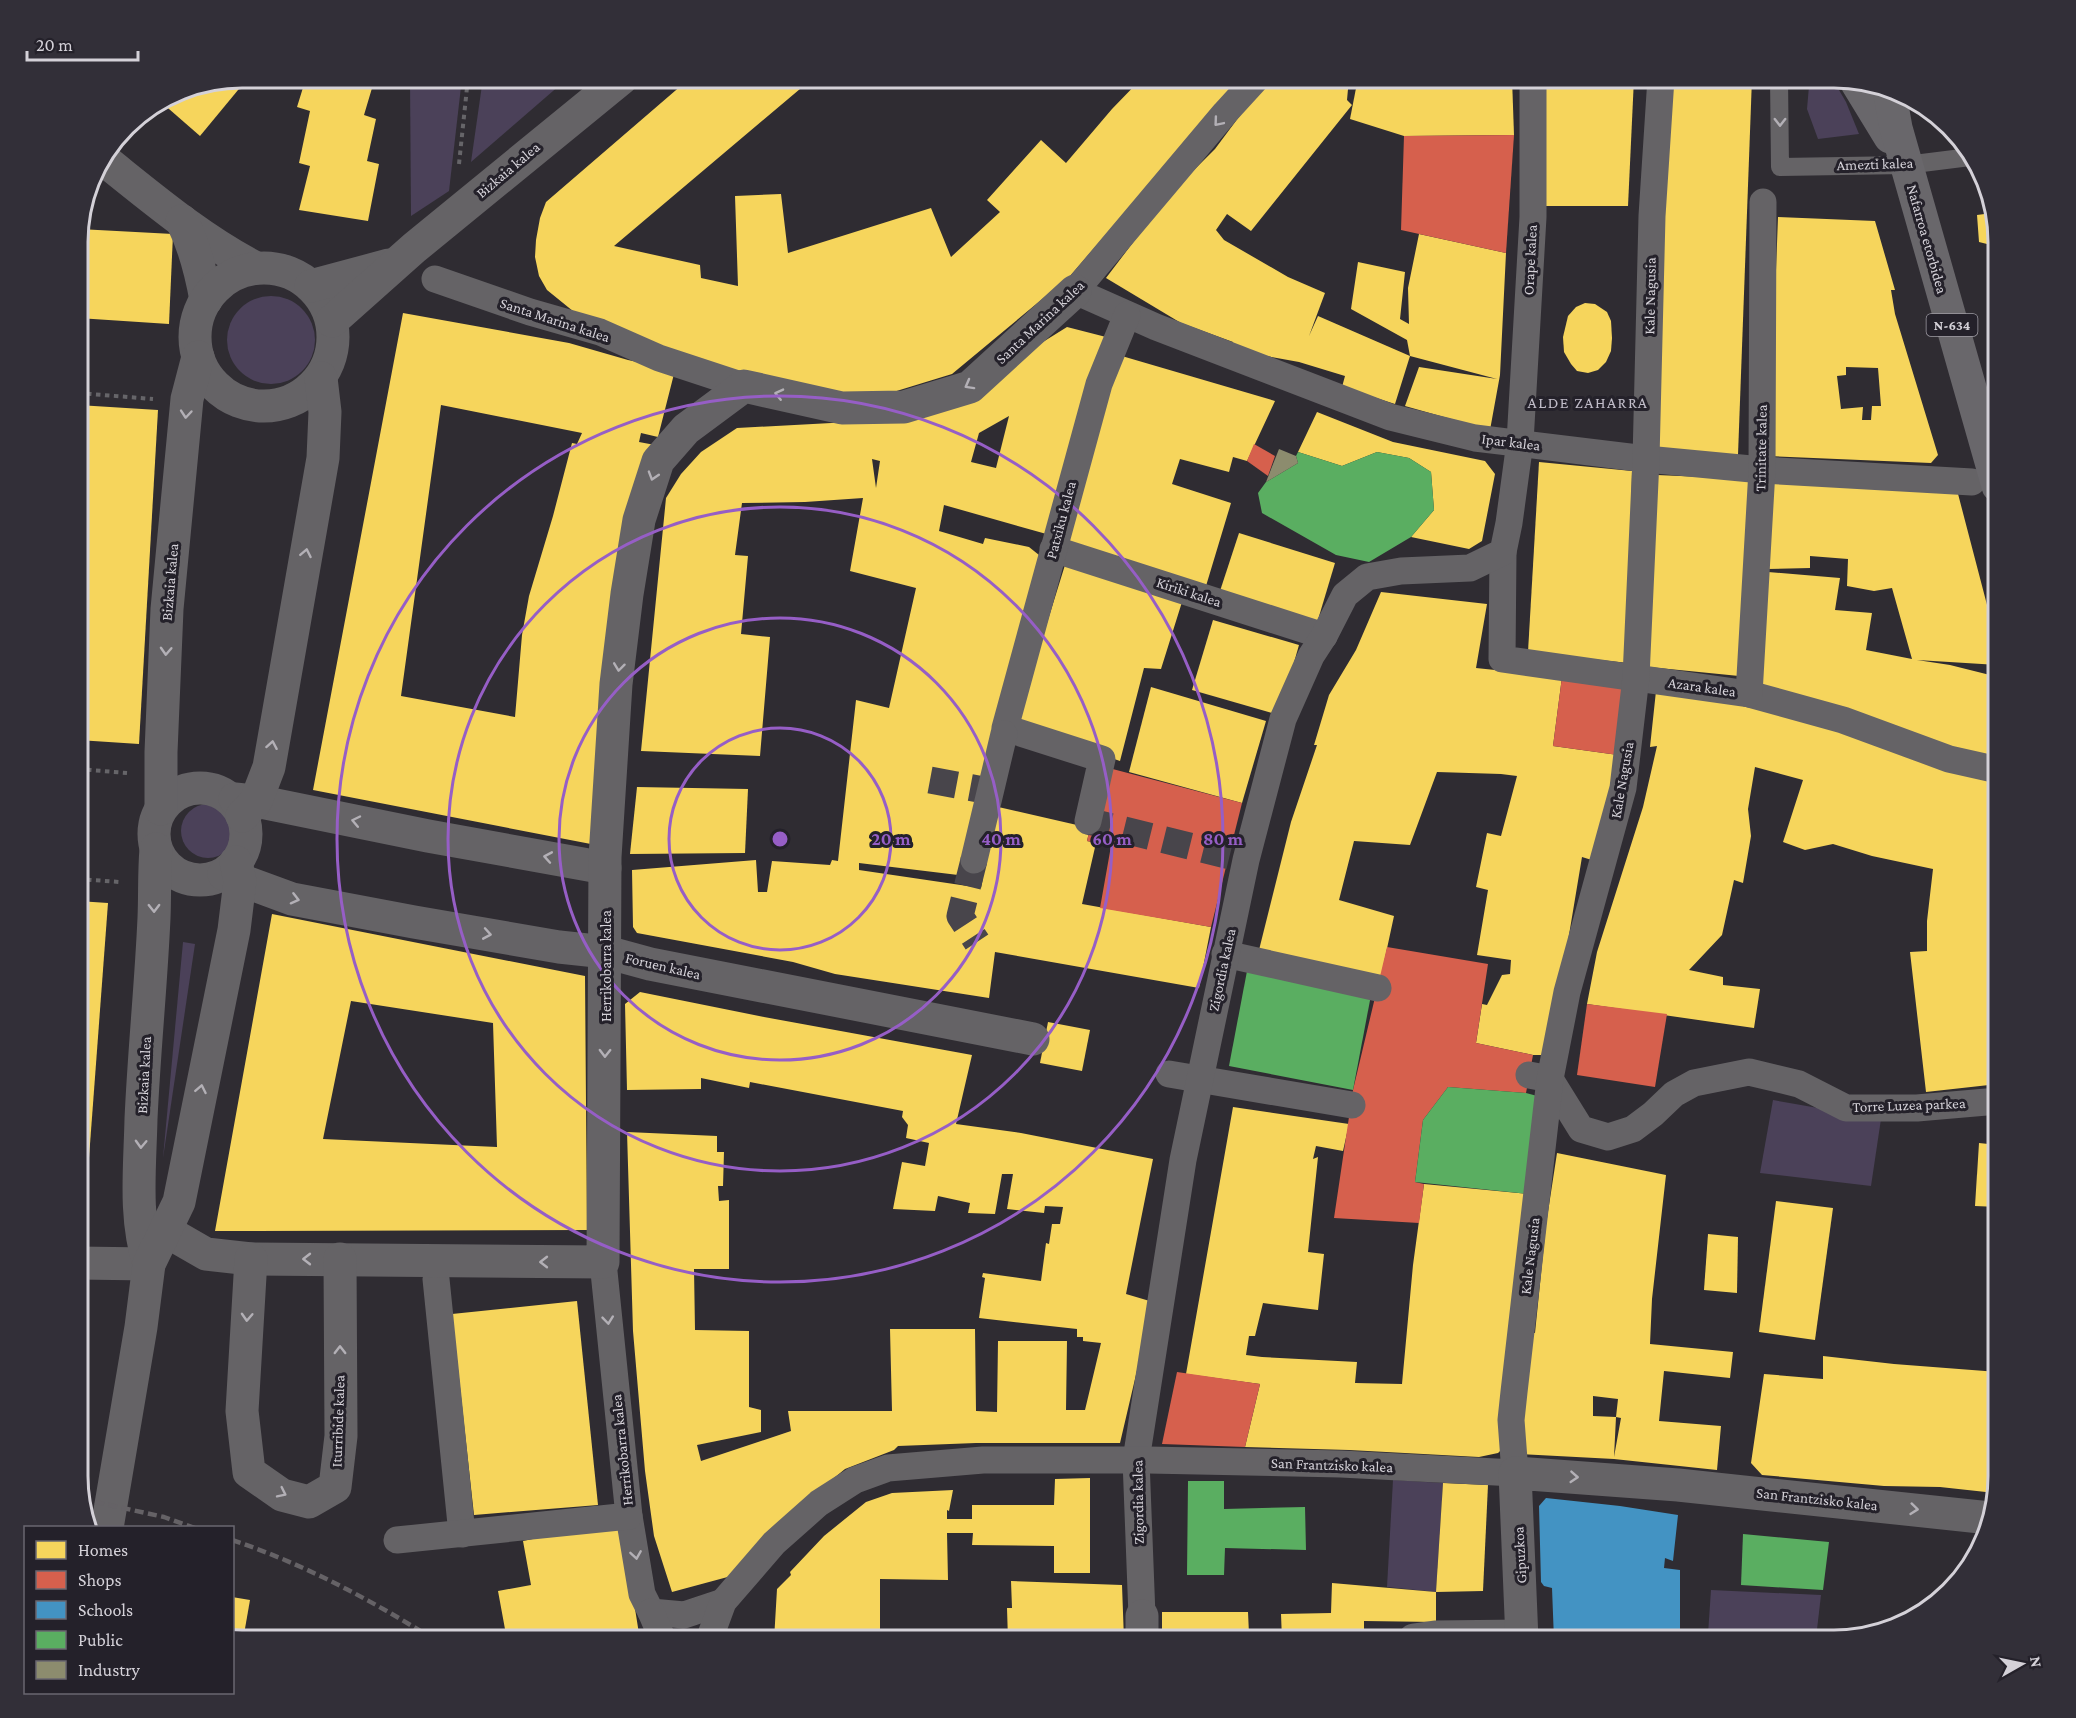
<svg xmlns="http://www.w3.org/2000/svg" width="2076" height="1718" font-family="'Crimson Pro',serif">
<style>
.green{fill:#4b4159}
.homes{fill:#f6d55c;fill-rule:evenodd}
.shops{fill:#d6604d}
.schools{fill:#4393c3}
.public{fill:#5aae61}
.industry{fill:#8c8c6e}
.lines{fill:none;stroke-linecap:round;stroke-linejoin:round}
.pedestrian-tunnel{stroke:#48454b;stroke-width:27;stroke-dasharray:27 14;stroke-linecap:butt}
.path{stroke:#666569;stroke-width:4;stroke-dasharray:4.5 4.5;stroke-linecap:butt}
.service{stroke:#656366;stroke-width:18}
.pedestrian{stroke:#656366;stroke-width:27}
.minor{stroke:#656366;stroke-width:33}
.trunk{stroke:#69676b;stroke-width:33}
.rail{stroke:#656266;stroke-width:4.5;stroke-dasharray:9 4.5;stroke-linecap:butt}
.oneway{stroke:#b3b0b6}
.ring{fill:none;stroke:#965ec6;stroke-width:3}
.labels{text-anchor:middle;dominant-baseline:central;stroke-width:6;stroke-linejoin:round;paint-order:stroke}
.shield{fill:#24212a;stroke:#9f9ca4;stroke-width:1.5}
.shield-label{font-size:14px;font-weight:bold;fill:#d4d1d8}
.street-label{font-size:15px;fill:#d4d1d8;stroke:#24212a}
.neighbourhood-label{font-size:16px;letter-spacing:1.5px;fill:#c0bcc8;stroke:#24212a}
.rim{fill:none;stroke:#d4d1d8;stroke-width:3}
.centre{fill:#965ec6;stroke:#24212a;stroke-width:3}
.ring-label{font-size:18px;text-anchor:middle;font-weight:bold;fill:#965ec6;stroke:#24212a;stroke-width:6;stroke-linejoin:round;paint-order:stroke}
</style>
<rect width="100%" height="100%" fill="#2f2c32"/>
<!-- green -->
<g class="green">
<path d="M410,78H462L449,191L411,216Z"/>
<path d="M483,78H568L471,162Z"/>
<path d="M1799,78H1832L1846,102L1859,134L1818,139L1807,109L1809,86Z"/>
<circle cx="271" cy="340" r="44"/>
<circle cx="208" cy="831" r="27"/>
<path d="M183,942L195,944L163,1158Z"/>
<path d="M1773,1100L1881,1119L1871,1186L1760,1173Z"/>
<path d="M1393,1480L1443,1483L1436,1592L1387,1587Z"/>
<path d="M1711,1590L1821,1595L1816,1638L1708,1634Z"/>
</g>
<!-- homes -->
<g class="homes">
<path d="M306,78H375L364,115L376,119L367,161L379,164L368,221L299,210L310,166L299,163L310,111L297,107Z"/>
<path d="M690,78H813L614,246L700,265L701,278L738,286L735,196L781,194L788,253L931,208L951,257L1000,212L987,200L1041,140L1066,163L1112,109L1142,78H1242L1070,276L952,374L890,393L826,394L733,374L584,320L547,290L539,276L535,257L536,240L540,218L546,202Z"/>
<path d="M1268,78H1349L1347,100L1352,105L1251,231L1227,214L1216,230L1224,240L1288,277L1325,293L1309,336L1318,316L1410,356L1407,340L1351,309L1358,262L1405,272L1400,319L1409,324L1408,288L1419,234L1506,253L1500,375L1490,430L1405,406L1419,367L1497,379L1410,356L1395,404L1342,387L1345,376L1299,362L1234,350L1233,342L1181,323L1106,278L1170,194L1215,149Z"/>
<path d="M1358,78H1512L1514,135L1404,136L1350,119Z"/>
<path d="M1543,78H1634L1628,206H1541Z"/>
<path d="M1665,78H1752L1738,455L1648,451Z"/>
<path d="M237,79L243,84L200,136L161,102L180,90Z"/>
<path d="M1992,213L1998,243V308L1996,307L1994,280L1991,282V245L1979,242L1977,215Z"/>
<path d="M1778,217L1875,221L1895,290H1891L1895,314L1938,455L1931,463L1769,456ZM1846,367L1878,368L1881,406H1872L1871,420H1862L1863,407L1841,409L1837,376L1846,375Z"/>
<path d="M79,229L173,234L169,324L78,318Z"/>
<path d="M1585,303L1595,304L1607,312L1611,321L1612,338L1611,351L1606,362L1598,370L1588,373L1577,371L1571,364L1564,352L1563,337L1568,316L1576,307Z"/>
<path d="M403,313L569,343L628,360L675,370L658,437L641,433L639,442L655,445L596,845L313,790ZM441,405L582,433L577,444L572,443L553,516L529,596L522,635L515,717L401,696Z"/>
<path d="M1067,327L1106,337L1050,535L944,505L939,531L983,544L985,538L1029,547L1039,555L994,806L1090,828L1087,841L1096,843L1082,904L1211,927L1199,988L995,952L989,998L835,974L793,962L637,933L633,927L632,870L756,860L758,892H767L772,861L830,865L832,860L838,861L856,700L889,708L916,588L850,571L863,498L805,502L742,503L735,555L748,556L741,634L770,637L760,756L641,751L666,498L681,474L701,452L737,428L887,420L1001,368ZM1009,416L996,468L971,462L979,433ZM872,459L880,461L876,488ZM859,863L983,878L981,888L859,870Z"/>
<path d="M1115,354L1275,401L1247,461L1233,457L1229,472L1180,459L1172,484L1231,503L1206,586L1063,541Z"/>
<path d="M78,405L158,410L139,744L78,740Z"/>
<path d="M1317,412L1393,442L1485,461L1495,474L1482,541L1469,549L1411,537L1434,510L1431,472L1409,458L1377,452L1342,466L1298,452Z"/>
<path d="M1539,462L1632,471L1628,663L1528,652Z"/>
<path d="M1657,475L1749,479L1739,676L1649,667Z"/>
<path d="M1761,479L1957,490L1998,647V665L1917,660L1950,665L1998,677V759L1749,694L1756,571L1840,578L1835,610L1872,613L1866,650L1912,659L1892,588L1874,591L1847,586L1848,559L1810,556V568L1767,569Z"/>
<path d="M1239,533L1335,563L1317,623L1220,591Z"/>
<path d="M1065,565L1182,602L1161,669L1144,668L1120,761L1018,726L1043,636Z"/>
<path d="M1381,592L1487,604L1476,668L1562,677L1553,746L1618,755L1595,861L1582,857L1549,1055H1533L1476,1043L1482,1004L1487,1005L1502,975L1510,974L1511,960L1477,955L1488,890L1476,887L1487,833L1501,836L1517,776L1501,774L1437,772L1410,845L1354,841L1339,900L1394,916L1380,981L1257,958L1291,822L1317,745H1314L1329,695L1356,650Z"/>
<path d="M1213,620L1299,645L1279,715L1192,690Z"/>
<path d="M1151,687L1266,721L1242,803L1129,772Z"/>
<path d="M1656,691L1759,708L1998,780V1084L1926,1092L1910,952L1927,951V921L1933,869L1872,856L1833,844L1805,850L1783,842L1803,780L1755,767L1748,809L1751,836L1743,883L1734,880L1722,935L1689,970L1723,977V985L1760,989L1754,1028L1587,1004L1597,952L1643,807L1657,746L1650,747Z"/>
<path d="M637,787L748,789L745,853L630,854Z"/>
<path d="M78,901L108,903L83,1238H78Z"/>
<path d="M272,914L585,976L587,1230L215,1231ZM351,1001L493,1023L497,1147L323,1139Z"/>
<path d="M640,992L764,1017L972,1055L956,1124L1021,1133L1153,1159L1126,1294L1153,1302L1120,1443H976L898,1446L894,1450L845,1469L818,1491L735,1575L672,1592L654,1536L645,1471L633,1331L627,1132L717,1136V1152H724L723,1186H718L719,1201L729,1200V1269H694L695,1330L749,1331V1407L761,1410V1432L697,1445L701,1461L791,1431L788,1411H892L890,1329H975L976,1411L997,1412L998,1341H1067L1066,1410H1085L1101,1343L1083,1341V1337H1077V1329L979,1318L985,1278L982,1277L983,1273L1041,1281L1046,1243L1049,1244L1052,1224H1060L1063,1207L1045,1206L1044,1213L1007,1209L1013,1174H1002L995,1214L968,1213L970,1203L938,1196L935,1211L893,1209L902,1162L925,1166L929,1143L906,1138L908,1125L902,1117L903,1111L750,1082L749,1088L701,1078V1089L627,1090L625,1004Z"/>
<path d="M1048,1022L1090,1030L1082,1071L1040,1063Z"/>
<path d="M1233,1107L1349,1124L1343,1151L1316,1146L1313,1159L1318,1157L1308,1252L1324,1254L1318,1310L1263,1303L1255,1336H1249L1246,1355L1262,1357L1357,1362L1355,1383L1402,1384L1413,1265L1424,1184L1529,1194L1503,1448L1498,1453L1479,1457L1349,1450L1245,1447L1260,1384L1186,1374Z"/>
<path d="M1979,1143L1998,1145V1207L1975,1206Z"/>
<path d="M1557,1153L1666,1175L1652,1299L1650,1344L1733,1352L1730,1378L1664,1371L1659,1421L1721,1426L1717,1470L1614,1459L1521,1454L1528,1332L1535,1333L1546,1225ZM1593,1396L1618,1399L1616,1417L1621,1418L1614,1457L1616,1417L1593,1416Z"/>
<path d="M1776,1201L1833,1208L1815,1340L1759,1332Z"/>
<path d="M1708,1234L1738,1237L1737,1293L1704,1290Z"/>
<path d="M577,1301L598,1505L474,1515L452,1314Z"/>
<path d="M1823,1356L1894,1364L1998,1372V1476L1995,1493L1940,1487L1884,1486L1762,1475L1751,1463L1764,1374L1823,1379Z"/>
<path d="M1090,1478V1573H1054V1546L972,1545L973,1533H947L948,1580L880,1579V1631H867L866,1640H774L777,1589L791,1575L790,1572L824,1536L866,1502L892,1493L953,1490L949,1511L947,1510V1519H972V1505H1054L1055,1479Z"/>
<path d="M1443,1483L1488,1485L1483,1591L1436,1592Z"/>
<path d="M621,1521L640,1640H507L498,1591L531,1585L523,1541Z"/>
<path d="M1011,1581L1122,1585L1124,1640H1008L1007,1608H1012Z"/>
<path d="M1332,1583L1436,1592V1622L1364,1621V1640H1282L1281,1614L1331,1613Z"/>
<path d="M232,1597L250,1600L243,1640L232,1638Z"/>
<path d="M1162,1612H1248L1249,1634H1238V1640H1162Z"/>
</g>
<!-- shops -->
<g class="shops">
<path d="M1514,135L1506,253L1401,230L1404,136Z"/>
<path d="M1254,444L1275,456L1268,476L1247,461Z"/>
<path d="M1562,677L1620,687L1627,696L1618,755L1553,746Z"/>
<path d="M1105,767L1242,803L1211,927L1100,908L1111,846L1087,841Z"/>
<path d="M1387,947L1488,964L1476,1043L1533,1055L1526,1093L1448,1087L1423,1120L1415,1182L1424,1184L1419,1223L1334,1218L1353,1090Z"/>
<path d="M1587,1004L1667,1014L1655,1087L1577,1075Z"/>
<path d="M1177,1372L1260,1384L1245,1447L1162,1444Z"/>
</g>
<!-- schools -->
<path class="schools" d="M1546,1498L1620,1506L1678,1515L1673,1561L1665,1558L1664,1568L1680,1570V1640H1554L1552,1588L1544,1586L1541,1582L1539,1506Z"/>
<!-- public -->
<g class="public">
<path d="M1298,452L1342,466L1377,452L1409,458L1431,472L1434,510L1411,537L1369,562L1336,555L1262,513L1258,493L1266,482L1298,463L1296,456Z"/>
<path d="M1247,971L1371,995L1353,1090L1229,1066Z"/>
<path d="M1448,1087L1526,1093L1541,1097L1529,1194L1415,1182L1423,1120Z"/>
<path d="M1188,1481H1224V1509L1305,1507L1306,1550L1225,1548L1224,1575H1187Z"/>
<path d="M1743,1534L1829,1542L1823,1590L1741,1585Z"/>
</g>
<!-- industry -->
<path class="industry" d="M1279,449L1296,456L1298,463L1266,482Z"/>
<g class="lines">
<!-- pedestrian-tunnel -->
<g class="pedestrian-tunnel">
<path d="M930,780L989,791"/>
<path d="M1084,822L1088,821L1246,860"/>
<path d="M974,860L960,916L977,942"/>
</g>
<!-- path -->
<g class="path">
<path d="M459,164L468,78"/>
<path d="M78,393L153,399"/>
<path d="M78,769L127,773"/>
<path d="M78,879L120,882"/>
</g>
<!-- service -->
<path class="service" d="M1779,78L1780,167L1906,165L1970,157"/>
<!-- pedestrian -->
<g class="pedestrian">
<path d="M1257,78L1225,113L1075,291L1156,327L1390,417L1475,438L1646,459L1762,470L1972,482"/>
<path d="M435,279L530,312L600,332L659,358L744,386"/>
<path d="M1053,549L1324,636"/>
<path d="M1503,552L1502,659L1749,694L1843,720L1949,759L1998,770"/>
<path d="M1749,694L1762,470L1763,202"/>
<path d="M1088,821L1102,759L1005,728L1099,384L1127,315"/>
<path d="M974,860L1004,734"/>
<path d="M1225,954L1378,988"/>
<path d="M1169,1074L1352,1105"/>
<path d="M1529,1075L1550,1079L1581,1129L1608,1137L1633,1129L1653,1114L1674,1094L1694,1083L1749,1072L1799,1084L1846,1108H1917L1998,1101"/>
<path d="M603,1262L629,1516L642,1594L651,1612L684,1615L723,1602"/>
<path d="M436,1279L462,1534"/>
<path d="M397,1540L629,1516"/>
<path d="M651,1612L663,1640"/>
<path d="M1142,1616L1136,1460L1183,1160L1246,860L1283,719L1311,656L1324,636L1345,595L1367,577L1401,571L1470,568L1503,552L1509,523L1520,442L1533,217V78"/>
<path d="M709,1640L723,1602L774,1543L819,1503L855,1480L888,1468L983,1460H1148L1341,1464L1515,1473L1511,1420L1514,1392L1550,1079L1567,992L1623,788L1636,677L1646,459L1652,216L1661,78"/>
</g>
<!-- minor -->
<g class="minor">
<path d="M103,159C152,198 200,239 256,268"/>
<path d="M182,221C195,247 201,272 206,300"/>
<circle cx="264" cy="337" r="69"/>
<path d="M311,286L389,265"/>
<path d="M332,321L414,248L622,78"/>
<circle cx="200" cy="834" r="46"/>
<path d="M235,799L256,801L428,836L605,868"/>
<path d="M161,809V752L167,609L187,399L198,357"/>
<path d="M242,816L256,801L269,767L323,458L325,412L321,378"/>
<path d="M224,874L292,899L414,922L559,947L606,952L650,964L1033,1039"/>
<path d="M166,1231L206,1254L251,1259L603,1262L605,857L616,684L627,594L639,520L658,461L686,429L744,386L842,408L904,407L970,387L1075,291"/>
<path d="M251,1259L242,1411L249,1472L282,1495L309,1502L335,1487L341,1436L340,1259"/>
<path d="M78,1263L149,1264"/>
<path d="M149,1264C134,1217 140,1167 141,1119C144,1052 151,985 154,918C155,895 154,872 156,849"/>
<path d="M107,1528L141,1327L149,1264L179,1202L234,930L240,881L236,862"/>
<path d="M1142,1616V1640"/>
<path d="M1414,1640L1435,1637L1522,1636"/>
<path d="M1522,1640L1515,1473L1678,1485L1990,1518"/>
</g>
<!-- trunk -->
<g class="trunk">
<path d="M1857,83L1890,137"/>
<path d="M1889,89L1896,128L1998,486"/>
</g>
<!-- rail -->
<g class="rail">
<path d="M82,1499L164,1517L195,1528"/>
<path d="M232,1540C304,1564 371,1600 435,1640"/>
</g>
</g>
<!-- one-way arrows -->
<defs><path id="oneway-chevron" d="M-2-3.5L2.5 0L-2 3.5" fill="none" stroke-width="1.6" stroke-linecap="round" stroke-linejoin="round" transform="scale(1.5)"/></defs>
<g class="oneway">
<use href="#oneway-chevron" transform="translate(1218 122) rotate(130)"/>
<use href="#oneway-chevron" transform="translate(1780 122) rotate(90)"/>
<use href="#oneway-chevron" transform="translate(969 385) rotate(151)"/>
<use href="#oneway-chevron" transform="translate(779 394) rotate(-167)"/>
<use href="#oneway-chevron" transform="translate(186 414) rotate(95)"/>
<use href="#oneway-chevron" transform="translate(653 476) rotate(107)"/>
<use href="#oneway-chevron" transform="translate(306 553) rotate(-79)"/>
<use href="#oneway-chevron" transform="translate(166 651) rotate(93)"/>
<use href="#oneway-chevron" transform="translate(619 667) rotate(97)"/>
<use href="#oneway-chevron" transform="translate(272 745) rotate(-80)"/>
<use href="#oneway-chevron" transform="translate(356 821) rotate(-168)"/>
<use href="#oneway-chevron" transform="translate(548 857) rotate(-170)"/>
<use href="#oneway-chevron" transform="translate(295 899) rotate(14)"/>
<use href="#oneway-chevron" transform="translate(154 908) rotate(89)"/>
<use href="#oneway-chevron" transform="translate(487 934) rotate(10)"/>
<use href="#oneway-chevron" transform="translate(605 1053) rotate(91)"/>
<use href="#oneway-chevron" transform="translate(201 1089) rotate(-79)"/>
<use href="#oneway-chevron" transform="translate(141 1144) rotate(92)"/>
<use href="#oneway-chevron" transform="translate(307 1259) rotate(-180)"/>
<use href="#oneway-chevron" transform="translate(544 1262) rotate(-180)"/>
<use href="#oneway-chevron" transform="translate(247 1317) rotate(93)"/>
<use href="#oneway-chevron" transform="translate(608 1320) rotate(84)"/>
<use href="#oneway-chevron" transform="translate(340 1350) rotate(-90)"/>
<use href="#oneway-chevron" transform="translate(1574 1477) rotate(4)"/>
<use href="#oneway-chevron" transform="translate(282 1493) rotate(26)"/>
<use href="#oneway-chevron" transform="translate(1914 1509) rotate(6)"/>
<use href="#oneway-chevron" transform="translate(636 1555) rotate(81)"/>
</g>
<!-- distance rings -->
<g class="ring">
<circle cx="780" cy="839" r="111"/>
<circle cx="780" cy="839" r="221"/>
<circle cx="780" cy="839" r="332"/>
<circle cx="780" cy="839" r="443"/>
</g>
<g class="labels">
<!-- shield labels -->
<rect class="shield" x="1926.5" y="314" width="51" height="22" rx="4.5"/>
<g class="shield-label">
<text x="1952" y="325">N-634</text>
</g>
<!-- street labels -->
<g class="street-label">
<text transform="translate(1875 164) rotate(-2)">Amezti kalea</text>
<text transform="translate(508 170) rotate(-40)">Bizkaia kalea</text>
<text transform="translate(1927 239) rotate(74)">Nafarroa etorbidea</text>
<text transform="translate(1530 260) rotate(-87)">Orape kalea</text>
<text transform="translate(1650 296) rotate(-89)">Kale Nagusia</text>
<text transform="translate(555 320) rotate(18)">Santa Marina kalea</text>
<text transform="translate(1040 322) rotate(-43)">Santa Marina kalea</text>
<text transform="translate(1511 442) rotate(7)">Ipar kalea</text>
<text transform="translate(1761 448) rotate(-89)">Trinitate kalea</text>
<text transform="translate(1061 520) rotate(-75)">Patxiku kalea</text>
<text transform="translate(170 582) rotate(-85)">Bizkaia kalea</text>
<text transform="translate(1189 592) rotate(18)">Kiriki kalea</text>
<text transform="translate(1702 687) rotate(8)">Azara kalea</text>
<text transform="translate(1622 780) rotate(-80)">Kale Nagusia</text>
<text transform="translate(606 966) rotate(-90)">Herrikobarra kalea</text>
<text transform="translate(663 966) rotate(13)">Foruen kalea</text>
<text transform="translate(1222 970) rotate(-78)">Zigordia kalea</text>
<text transform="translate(144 1075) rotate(-87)">Bizkaia kalea</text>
<text transform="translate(1909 1105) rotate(-2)">Torre Luzea parkea</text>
<text transform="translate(1530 1256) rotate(-83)">Kale Nagusia</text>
<text transform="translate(338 1421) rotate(-88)">Iturribide kalea</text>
<text transform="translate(622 1450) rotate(-96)">Herrikobarra kalea</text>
<text transform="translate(1332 1465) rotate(2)">San Frantzisko kalea</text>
<text transform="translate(1817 1499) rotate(6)">San Frantzisko kalea</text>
<text transform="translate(1138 1502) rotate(-91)">Zigordia kalea</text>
<text transform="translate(1520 1555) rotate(-93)">Gipuzkoa</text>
</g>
<!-- neighbourhood labels -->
<g class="neighbourhood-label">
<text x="1588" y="402">ALDE ZAHARRA</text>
</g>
</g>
<!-- crop -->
<path d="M0 0H2076V1718H0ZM242 88H1834A154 154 0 0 1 1988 242V1476A154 154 0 0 1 1834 1630H242A154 154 0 0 1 88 1476V242A154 154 0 0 1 242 88Z" fill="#322f38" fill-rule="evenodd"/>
<path class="rim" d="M242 88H1834A154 154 0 0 1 1988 242V1476A154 154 0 0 1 1834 1630H242A154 154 0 0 1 88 1476V242A154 154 0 0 1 242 88Z"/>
<circle cx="780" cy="839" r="9" class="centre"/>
<g class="ring-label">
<text x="891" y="845">20 m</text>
<text x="1001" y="845">40 m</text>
<text x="1112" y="845">60 m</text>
<text x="1223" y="845">80 m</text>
</g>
<!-- legend -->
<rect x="24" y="1526" width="210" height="168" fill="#24212a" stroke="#6a6770" stroke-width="1.5"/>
<rect x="36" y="1541" width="30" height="18" fill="#f6d55c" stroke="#6a6770" stroke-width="1.5"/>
<text x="78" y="1556" font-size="18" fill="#d4d1d8">Homes</text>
<rect x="36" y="1571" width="30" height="18" fill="#d6604d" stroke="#6a6770" stroke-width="1.5"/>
<text x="78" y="1586" font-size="18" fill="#d4d1d8">Shops</text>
<rect x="36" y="1601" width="30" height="18" fill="#4393c3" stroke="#6a6770" stroke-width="1.5"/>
<text x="78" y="1616" font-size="18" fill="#d4d1d8">Schools</text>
<rect x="36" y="1631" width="30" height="18" fill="#5aae61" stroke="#6a6770" stroke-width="1.5"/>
<text x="78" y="1646" font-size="18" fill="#d4d1d8">Public</text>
<rect x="36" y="1661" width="30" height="18" fill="#8c8c6e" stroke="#6a6770" stroke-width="1.5"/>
<text x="78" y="1676" font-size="18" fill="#d4d1d8">Industry</text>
<!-- north arrow -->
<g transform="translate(2022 1664) rotate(81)" stroke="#24212a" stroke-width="4.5" paint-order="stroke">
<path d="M0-4.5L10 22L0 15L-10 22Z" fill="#d4d1d8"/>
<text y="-9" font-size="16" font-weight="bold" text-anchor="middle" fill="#d4d1d8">N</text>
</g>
<!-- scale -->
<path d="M27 51v9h111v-9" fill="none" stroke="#d4d1d8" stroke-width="3"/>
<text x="36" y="51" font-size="18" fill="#d4d1d8" stroke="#24212a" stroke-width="4.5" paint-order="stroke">20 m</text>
</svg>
